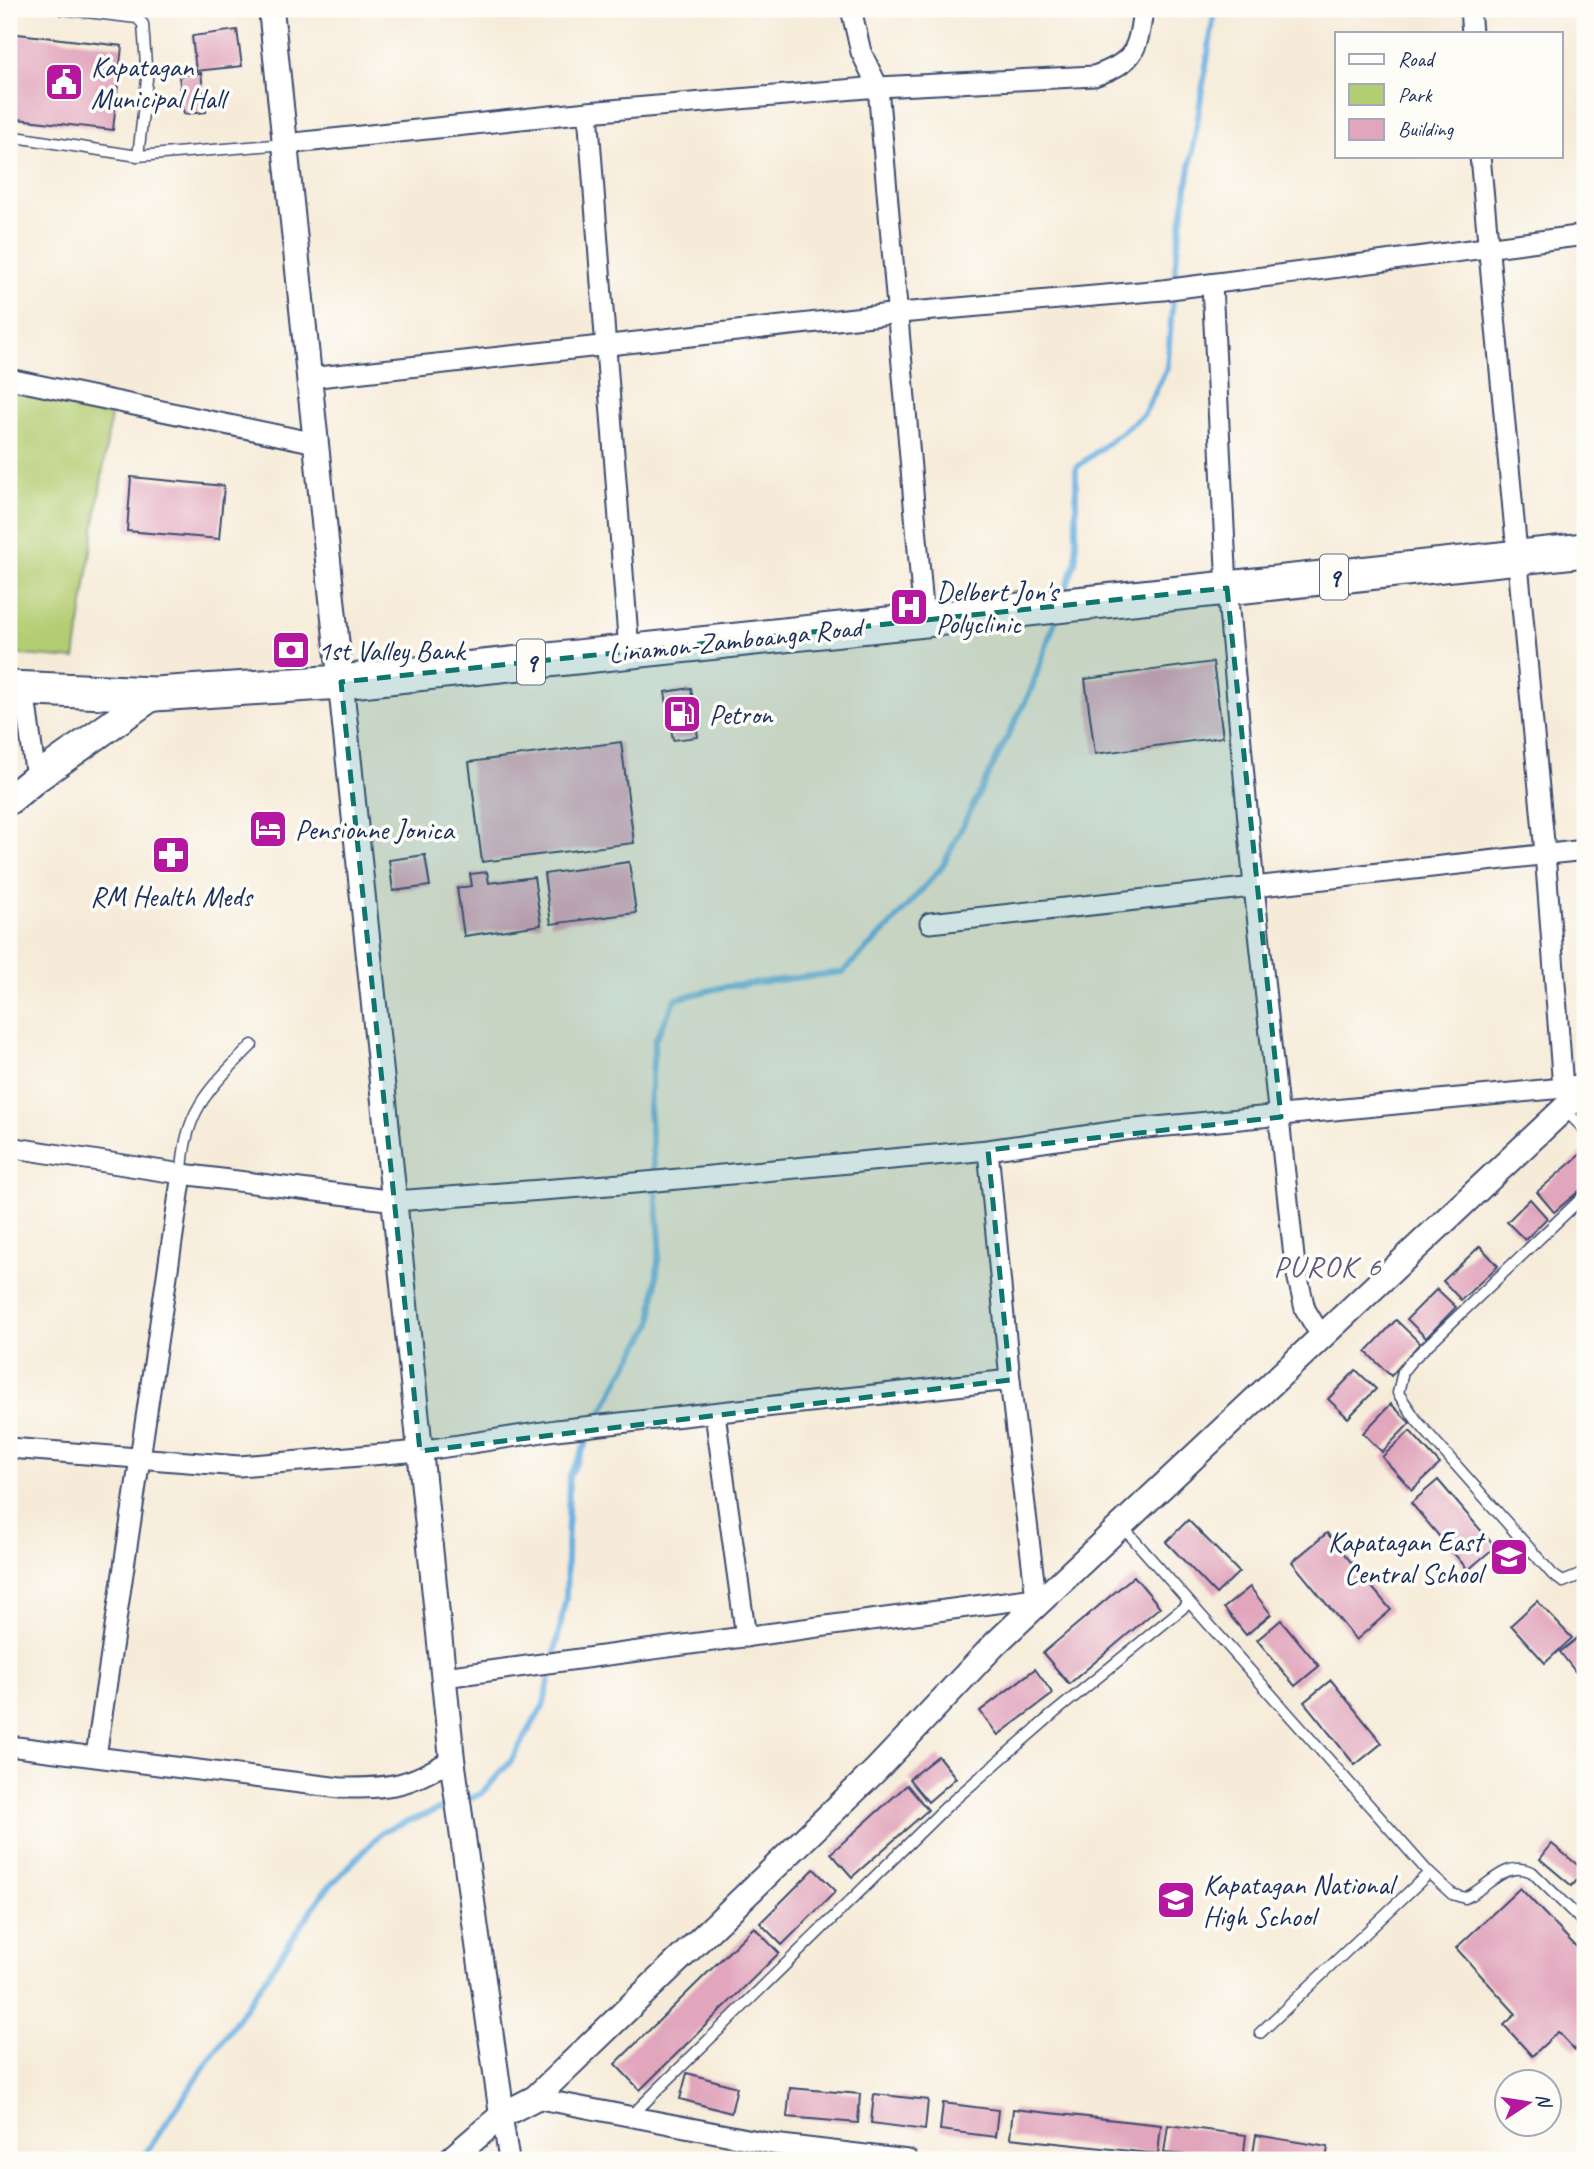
<svg xmlns="http://www.w3.org/2000/svg" width="1594" height="2169" font-family="Caveat,sans-serif">
<style>
.green{fill:#b3cd73;stroke:#677e68;stroke-width:2}
.lines{fill:none;stroke-linecap:round;stroke-linejoin:round}
.stream{stroke:#6cb1e2;stroke-width:6}
.building{fill:#e1a5bc}
.service-casing{stroke:#3c4b70;stroke-width:13}
.minor-casing{stroke:#3c4b70;stroke-width:23}
.tertiary-casing{stroke:#3c4b70;stroke-width:28}
.secondary-casing{stroke:#3c4b70;stroke-width:32}
.trunk-casing{stroke:#3c4b70;stroke-width:37}
.service{stroke:#fff;stroke-width:10}
.minor{stroke:#fff;stroke-width:19}
.tertiary{stroke:#fff;stroke-width:24}
.secondary{stroke:#fff;stroke-width:28}
.trunk{stroke:#fff;stroke-width:33}
.marked{fill:#0f766e;fill-opacity:0.2;stroke:#0f766e;stroke-width:5;stroke-dasharray:14 9;stroke-linejoin:round}
.labels{text-anchor:middle;dominant-baseline:central;stroke-width:7;stroke-linejoin:round;paint-order:stroke}
.shield{fill:#fdfcf7;stroke:#5f6c8c;stroke-width:2}
.shield-label{font-size:26px;font-weight:bold;fill:#1b2f5e}
.poi-label{font-size:28px;fill:#1b2f5e;stroke:#fdfcf7;text-anchor:start}
.street-label{font-size:28px;fill:#1b2f5e;stroke:#fdfcf7}
.neighbourhood-label{font-size:30px;letter-spacing:2px;fill:#60587f;stroke:#fdfcf7}
</style>
<rect width="100%" height="100%" fill="#fdfcf7"/>
<filter id="ink" filterUnits="userSpaceOnUse"><feTurbulence type="fractalNoise" baseFrequency=".0143" numOctaves="2"/><feDisplacementMap in="SourceGraphic" scale="14" xChannelSelector="R" yChannelSelector="G"/><feConvolveMatrix kernelMatrix="1 2 1 2 8 2 1 2 1" color-interpolation-filters="sRGB"/></filter>
<filter id="wash" filterUnits="userSpaceOnUse"><feTurbulence type="fractalNoise" baseFrequency=".00686" numOctaves="4" result="noise"/><feDisplacementMap in="SourceGraphic" scale="28" xChannelSelector="R" yChannelSelector="G"/><feGaussianBlur stdDeviation="1.57" result="paint"/><feColorMatrix in="noise" values="0 0 0 0 0 0 0 0 0 0 0 0 0 0 0 0 0 1.4 0 .05"/><feComposite in="paint" operator="in"/></filter>
<g filter="url(#wash)">
<rect width="100%" height="100%" fill="#f6ebd8"/>
<!-- green -->
<path class="green" d="M9,391L111,415L75,659L9,654Z"/>
<g class="lines">
<!-- stream -->
<g class="stream">
<path d="M1064,594L1076,560V468L1144,414L1167,368L1177,250L1215,9"/>
<path d="M463,1801L481,1794L511,1761L544,1704L566,1598L569,1477L620,1377L652,1324L660,1241L649,1108L655,1040L676,999L723,987L843,972L888,928L942,867L1031,690L1056,618"/>
<path d="M141,2160L324,1892L383,1831L453,1804"/>
</g>
</g>
<g id="blocks">
<!-- building -->
<g class="building">
<path d="M237,30L242,66L196,71L192,36Z"/>
<path d="M9,33L122,46L113,130L9,118Z"/>
<path d="M201,73L206,112L184,114L179,76Z"/>
<path d="M131,477L224,486L219,539L127,531Z"/>
<path d="M301,638L303,659L278,662L275,640Z"/>
<path d="M1213,662L1223,737L1095,754L1085,679Z"/>
<path d="M691,688L698,737L673,740L665,692Z"/>
<path d="M621,742L634,843L482,862L469,762Z"/>
<path d="M425,855L430,886L393,891L389,860Z"/>
<path d="M629,862L636,913L551,924L544,874Z"/>
<path d="M487,872L489,883L534,877L541,925L464,936L457,888L472,886L470,874Z"/>
<path d="M1583,1152L1585,1186L1554,1212L1537,1192Z"/>
<path d="M1530,1199L1547,1218L1525,1240L1507,1222Z"/>
<path d="M1480,1246L1498,1266L1461,1300L1443,1281Z"/>
<path d="M1437,1289L1456,1307L1426,1338L1407,1319Z"/>
<path d="M1396,1320L1420,1343L1391,1376L1366,1352Z"/>
<path d="M1356,1370L1376,1389L1348,1418L1328,1399Z"/>
<path d="M1391,1404L1410,1423L1382,1452L1363,1433Z"/>
<path d="M1410,1431L1440,1464L1412,1490L1382,1457Z"/>
<path d="M1438,1480L1495,1547L1468,1570L1411,1503Z"/>
<path d="M1188,1520L1239,1572L1216,1594L1166,1542Z"/>
<path d="M1327,1533L1391,1610L1356,1640L1292,1562Z"/>
<path d="M1134,1576L1160,1607L1069,1684L1043,1653Z"/>
<path d="M1250,1587L1271,1614L1246,1635L1224,1608Z"/>
<path d="M1537,1601L1572,1638L1545,1663L1511,1625Z"/>
<path d="M1281,1620L1319,1666L1295,1686L1257,1640Z"/>
<path d="M1585,1632V1675L1581,1679L1560,1652Z"/>
<path d="M1035,1669L1053,1694L998,1735L980,1711Z"/>
<path d="M1331,1680L1382,1743L1355,1765L1304,1702Z"/>
<path d="M938,1756L956,1778L928,1802L909,1779Z"/>
<path d="M907,1785L928,1810L852,1877L831,1853Z"/>
<path d="M1552,1844L1585,1871L1572,1886L1540,1859Z"/>
<path d="M814,1869L836,1891L782,1945L760,1923Z"/>
<path d="M1520,1888L1585,1956V2041L1575,2050L1558,2032L1532,2056L1504,2025L1516,2014L1456,1948Z"/>
<path d="M754,1927L779,1953L640,2090L615,2064Z"/>
<path d="M687,2073L737,2087L731,2113L680,2099Z"/>
<path d="M790,2088L860,2094L858,2123L787,2117Z"/>
<path d="M874,2094L928,2100L925,2130L871,2123Z"/>
<path d="M943,2103L998,2110L995,2137L940,2130Z"/>
<path d="M1013,2109L1161,2125L1158,2154L1010,2138Z"/>
<path d="M1168,2125L1246,2135L1243,2160L1164,2153Z"/>
<path d="M1256,2135L1328,2147L1326,2160H1252Z"/>
</g>
</g>
</g>
<g filter="url(#ink)">
<use href="#blocks" fill-opacity="0" stroke="#3c4b70" stroke-width="2"/>
<g class="lines">
<defs>
<g id="service">
<path d="M61,9L137,18L143,24L147,79L138,156"/>
<path d="M9,136L138,156L285,144"/>
<path d="M1564,1109L1585,1130"/>
<path d="M182,1174C184,1110 209,1089 252,1045"/>
<path d="M1585,1195L1411,1361L1403,1371L1398,1393L1417,1421L1553,1575L1563,1582L1585,1573"/>
<path d="M1121,1525L1429,1873L1452,1894L1465,1898C1488,1888 1505,1859 1532,1872L1585,1924"/>
<path d="M1260,2033L1429,1873"/>
<path d="M631,2116L947,1806L1053,1714L1189,1603"/>
</g>
<g id="minor">
<path d="M851,9L861,52L878,87L924,619"/>
<path d="M1470,9L1472,33"/>
<path d="M588,112L629,651"/>
<path d="M285,144L588,112L878,87L1094,76C1135,62 1138,50 1143,9"/>
<path d="M1480,156L1545,853L1563,1088"/>
<path d="M1212,284L1227,588L1254,887L1295,1266L1305,1309L1321,1336"/>
<path d="M309,378L900,313L1163,290L1585,235"/>
<path d="M9,379L316,443"/>
<path d="M24,689L36,778"/>
<path d="M930,923L1585,850"/>
<path d="M9,1147L182,1174L395,1201L635,1183L988,1150L1125,1130L1563,1088L1585,1083"/>
<path d="M988,1150L1010,1380L1037,1606"/>
<path d="M715,1414L746,1637"/>
<path d="M9,1448L239,1466L420,1451L556,1430L1010,1380"/>
<path d="M444,1677L1035,1598"/>
<path d="M9,1746L340,1788C391,1788 408,1787 452,1759"/>
<path d="M96,1756L182,1174"/>
<path d="M535,2098L773,2144L908,2160"/>
<path d="M502,2115L509,2160"/>
</g>
<g id="tertiary">
<path d="M271,9L452,1759L502,2115"/>
<path d="M450,2160L502,2115L535,2098L875,1771L995,1644L1585,1089"/>
</g>
<path id="secondary" d="M9,800L36,778L155,694"/>
<path id="trunk" d="M9,688L155,694L341,682L1585,550"/>
</defs>
<!-- service casing -->
<use href="#service" class="service-casing"/>
<!-- minor casing -->
<use href="#minor" class="minor-casing"/>
<!-- tertiary casing -->
<use href="#tertiary" class="tertiary-casing"/>
<!-- secondary casing -->
<use href="#secondary" class="secondary-casing"/>
<!-- trunk casing -->
<use href="#trunk" class="trunk-casing"/>
<!-- service -->
<use href="#service" class="service"/>
<!-- minor -->
<use href="#minor" class="minor"/>
<!-- tertiary -->
<use href="#tertiary" class="tertiary"/>
<!-- secondary -->
<use href="#secondary" class="secondary"/>
<!-- trunk -->
<use href="#trunk" class="trunk"/>
</g>
</g>
<!-- marked area -->
<path class="marked" d="M1227,588L1281,1117L988,1150L1010,1380L420,1451L341,682Z"/>
<!-- icons -->
<defs>
<symbol id="civic-square" viewBox="-11 -11 22 22"><rect x="-9" y="-9" width="18" height="18" rx="4" fill="#b5179e" stroke="#fdfcf7"/><path d="M-.6-6.5H3V-4.5H.6V-3L4-1V1h2V6H-6V1h2V-1L-.6-3ZM-1.2 2.5V6h2.4V2.5Z" fill="#fff"/></symbol>
<symbol id="hospital-square" viewBox="-11 -11 22 22"><rect x="-9" y="-9" width="18" height="18" rx="4" fill="#b5179e" stroke="#fdfcf7"/><path d="M-5-5h3v3.5h4V-5h3V5h-3V1.5h-4V5h-3Z" fill="#fff"/></symbol>
<symbol id="bank-square" viewBox="-11 -11 22 22"><rect x="-9" y="-9" width="18" height="18" rx="4" fill="#b5179e" stroke="#fdfcf7"/><path d="M-6-4H6V4H-6ZM0-2.3a2.3 2.3 0 1 0 0 4.6a2.3 2.3 0 1 0 0-4.6Z" fill="#fff"/></symbol>
<symbol id="fuel-square" viewBox="-11 -11 22 22"><rect x="-9" y="-9" width="18" height="18" rx="4" fill="#b5179e" stroke="#fdfcf7"/><path d="M-5.5-6h7V0h2V4h1.3V-2.5L3-4.5l.8-.8L6-3V5H2.5V1h-1V6h-7ZM-4.2-4.7v3.2H.2V-4.7Z" fill="#fff"/></symbol>
<symbol id="hotel-square" viewBox="-11 -11 22 22"><rect x="-9" y="-9" width="18" height="18" rx="4" fill="#b5179e" stroke="#fdfcf7"/><path d="M-6-4.5h1.5V1H6V5H4.5V3h-9V5H-6ZM-4 0a1.8 1.8 0 1 1 3.6 0ZM.5 0V-2.5h3Q6-2.5 6 0Z" fill="#fff"/></symbol>
<symbol id="pharmacy-square" viewBox="-11 -11 22 22"><rect x="-9" y="-9" width="18" height="18" rx="4" fill="#b5179e" stroke="#fdfcf7"/><path d="M-2-6h4v4h4v4h-4v4h-4v-4h-4v-4h4Z" fill="#fff"/></symbol>
<symbol id="school-square" viewBox="-11 -11 22 22"><rect x="-9" y="-9" width="18" height="18" rx="4" fill="#b5179e" stroke="#fdfcf7"/><path d="M0-5L7-2L0 1L-7-2ZM-4 1L0 2.5L4 1V4Q0 6-4 4Z" fill="#fff"/></symbol>
</defs>
<g fill-rule="evenodd">
<use href="#civic-square" x="42" y="60" width="44" height="44"/>
<use href="#hospital-square" x="887" y="585" width="44" height="44"/>
<use href="#bank-square" x="269" y="628" width="44" height="44"/>
<use href="#fuel-square" x="660" y="692" width="44" height="44"/>
<use href="#hotel-square" x="246" y="807" width="44" height="44"/>
<use href="#pharmacy-square" x="149" y="833" width="44" height="44"/>
<use href="#school-square" x="1487" y="1535" width="44" height="44"/>
<use href="#school-square" x="1154" y="1878" width="44" height="44"/>
</g>
<g class="labels">
<!-- shield labels -->
<g class="shield">
<rect x="1320" y="554.5" width="28" height="45" rx="5"/>
<rect x="517" y="639.5" width="28" height="45" rx="5"/>
</g>
<g class="shield-label">
<text x="1334" y="577">9</text>
<text x="531" y="662">9</text>
</g>
<!-- poi labels -->
<g class="poi-label">
<text x="91" y="66">Kapatagan<tspan x="91" dy="32">Municipal Hall</tspan></text>
<text x="936" y="591">Delbert Jon's<tspan x="936" dy="32">Polyclinic</tspan></text>
<text x="318" y="650">1st Valley Bank</text>
<text x="709" y="714">Petron</text>
<text x="295" y="829">Pensionne Jonica</text>
<text x="171" y="896" text-anchor="middle">RM Health Meds</text>
<text x="1482" y="1541" text-anchor="end">Kapatagan East<tspan x="1482" dy="32">Central School</tspan></text>
<text x="1203" y="1884">Kapatagan National<tspan x="1203" dy="32">High School</tspan></text>
</g>
<!-- street labels -->
<g class="street-label">
<text transform="translate(735 640) rotate(-6)">Linamon-Zamboanga Road</text>
</g>
<!-- neighbourhood labels -->
<g class="neighbourhood-label">
<text x="1328" y="1266">PUROK 6</text>
</g>
</g>
<!-- margin -->
<rect width="1594" height="2169" fill="none" stroke="#fdfcf7" stroke-width="35"/>
<!-- legend -->
<rect x="1335" y="32" width="228" height="126" fill="#fdfcf7" stroke="#a3aaba" stroke-width="2"/>
<rect x="1349" y="54" width="35" height="10" fill="#ffffff" stroke="#a3aaba" stroke-width="2"/>
<text x="1398" y="66" font-size="21" fill="#1b2f5e">Road</text>
<rect x="1349" y="84" width="35" height="21" fill="#b3cd73" stroke="#a3aaba" stroke-width="2"/>
<text x="1398" y="102" font-size="21" fill="#1b2f5e">Park</text>
<rect x="1349" y="119" width="35" height="21" fill="#e1a5bc" stroke="#a3aaba" stroke-width="2"/>
<text x="1398" y="136" font-size="21" fill="#1b2f5e">Building</text>
<!-- north arrow -->
<g transform="translate(1528 2103) rotate(78)"><circle r="33" fill="#fdfcf7" stroke="#a3aaba" stroke-width="2"/>
<path d="M0-5L12 26L0 18L-12 26Z" fill="#b5179e"/>
<text y="-10" font-size="19" font-weight="bold" text-anchor="middle" fill="#1b2f5e">N</text>
</g>
</svg>
